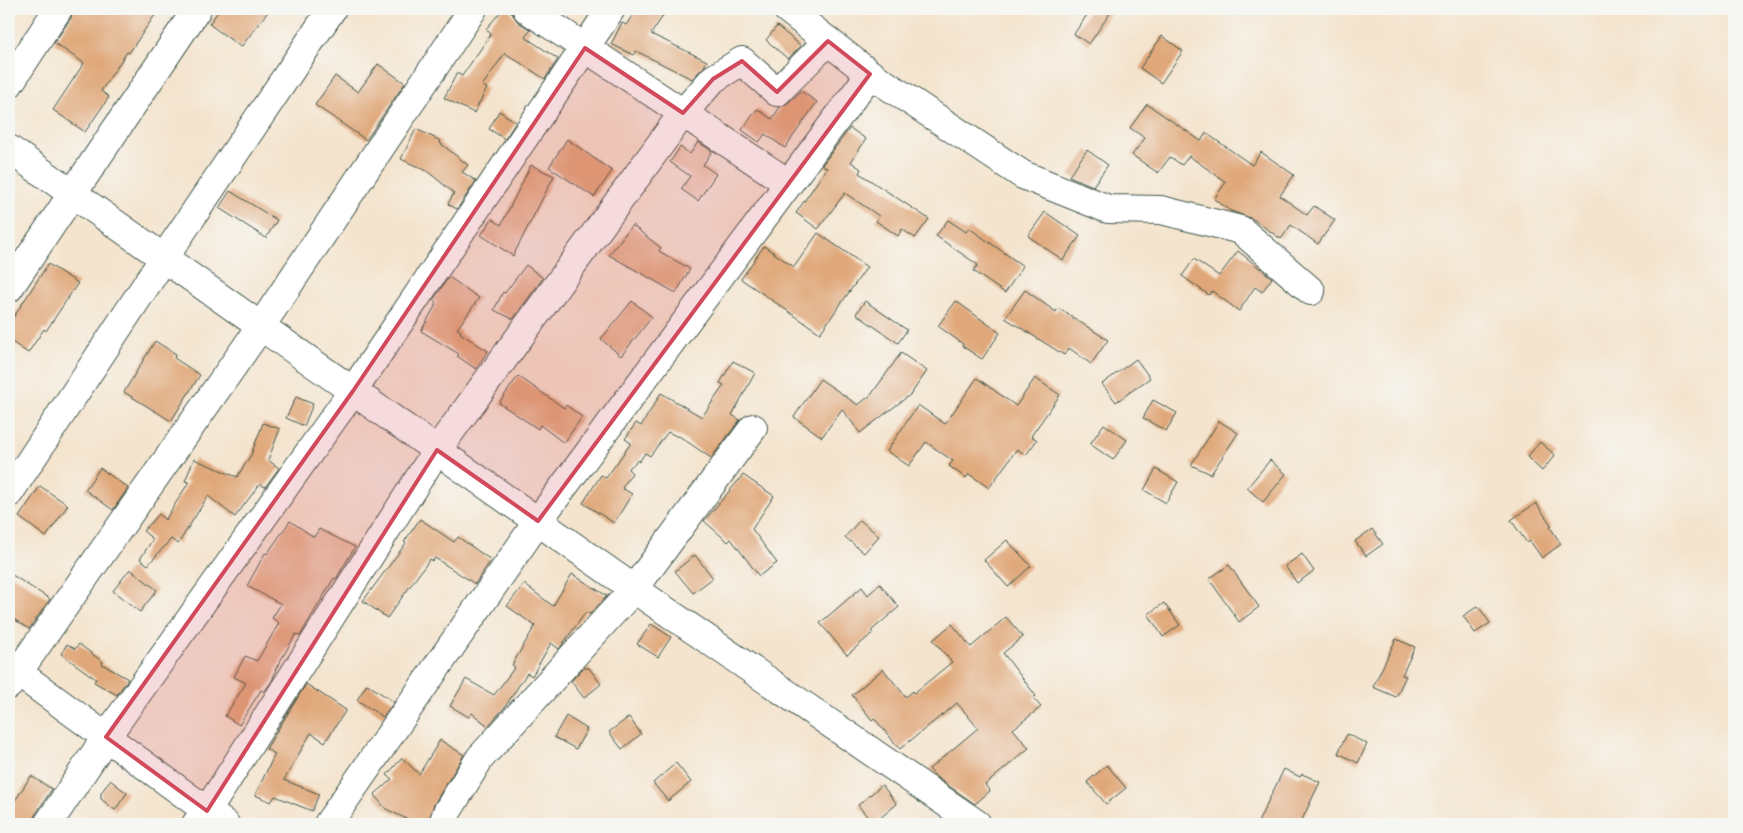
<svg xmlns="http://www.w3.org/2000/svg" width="1743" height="833" font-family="'IM FELL Great Primer',serif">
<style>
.building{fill:#e0a87a}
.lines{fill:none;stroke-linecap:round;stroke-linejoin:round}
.minor-casing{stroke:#3f564b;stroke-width:30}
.minor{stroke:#fff;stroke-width:28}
.marked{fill:#d1495b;fill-opacity:0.2;stroke:#d1495b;stroke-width:4;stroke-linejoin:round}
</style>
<rect width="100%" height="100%" fill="#f6f6f2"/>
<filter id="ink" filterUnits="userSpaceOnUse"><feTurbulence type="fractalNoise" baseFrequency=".02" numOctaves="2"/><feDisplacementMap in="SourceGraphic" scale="10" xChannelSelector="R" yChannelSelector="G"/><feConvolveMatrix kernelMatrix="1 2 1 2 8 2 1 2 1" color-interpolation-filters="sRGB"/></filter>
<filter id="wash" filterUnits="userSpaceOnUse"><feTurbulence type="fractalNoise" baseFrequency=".0096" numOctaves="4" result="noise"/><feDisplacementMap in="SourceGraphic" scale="20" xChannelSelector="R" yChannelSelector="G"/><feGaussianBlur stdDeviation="1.12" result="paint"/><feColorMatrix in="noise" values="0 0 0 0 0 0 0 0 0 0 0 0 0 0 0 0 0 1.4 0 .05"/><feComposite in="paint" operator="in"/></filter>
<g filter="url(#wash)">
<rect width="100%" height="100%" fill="#f4e4ce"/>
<g id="blocks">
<!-- building -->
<g class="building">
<path d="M73,9H159L129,53L127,52L101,91L109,97L85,132L53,110L84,63L54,43L71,18Z"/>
<path d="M220,9H270L241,47L209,24Z"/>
<path d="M503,9H509L518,22L531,30L525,37L558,59L545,79L505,53L482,86L487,88L474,113L444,98L457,73L462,76L491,34L486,29Z"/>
<path d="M637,9H652L663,16L651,34L707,61L704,67L692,79L636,51L634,55L611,44L622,23L626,25Z"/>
<path d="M1091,9H1113L1089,44L1074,34Z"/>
<path d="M777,26L801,46L788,59L766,40Z"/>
<path d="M1162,36L1183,51L1161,83L1140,68Z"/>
<path d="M378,64L405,83L366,140L315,105L335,76L358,92Z"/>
<path d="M801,91L817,102L785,148L765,134L759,142L742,130L757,109L772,119L780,107L788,103Z"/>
<path d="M1147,104L1201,141L1206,133L1252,165L1261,152L1294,175L1280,196L1307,215L1314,206L1335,220L1318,244L1291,225L1281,239L1253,219L1231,211L1214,199L1226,182L1189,156L1182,165L1170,157L1158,173L1132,155L1145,138L1130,128Z"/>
<path d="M499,111L516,122L505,139L489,129Z"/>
<path d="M850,128L866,139L851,162L861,169L859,173L929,219L915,238L902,229L898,236L876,221L879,216L845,193L818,229L796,213L827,168L822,165Z"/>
<path d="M416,129L441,141L440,143L468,165L462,172L476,181L457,209L448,204L454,193L427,171L401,159Z"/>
<path d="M567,139L612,171L594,197L549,167Z"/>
<path d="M698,142L712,151L703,165L716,174L698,201L681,189L690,176L670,162L680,147L690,154Z"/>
<path d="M1087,150L1108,165L1093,186L1069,176Z"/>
<path d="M531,165L554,176L513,256L481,235L492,219L501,225Z"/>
<path d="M230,191L277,220L266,238L219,208Z"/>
<path d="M1045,212L1080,236L1063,260L1028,236Z"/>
<path d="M948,220L966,232L969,228L1023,266L1005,293L973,271L978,265L936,236Z"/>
<path d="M632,225L661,248L659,251L690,269L676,293L609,255Z"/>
<path d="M818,233L867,267L820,333L741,279L764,246L794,267Z"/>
<path d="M1238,251L1272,278L1262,292L1255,287L1239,311L1212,291L1209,295L1182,276L1194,259L1219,276Z"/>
<path d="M48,264L78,283L46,331L44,329L28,353L9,340V324Z"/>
<path d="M526,265L543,278L513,319L494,310L503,292L505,293Z"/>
<path d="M449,277L479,298L457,329L461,331L460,333L488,351L476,369L457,356L459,354L421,331L437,303L433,300Z"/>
<path d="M1025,290L1056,312L1058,308L1108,340L1091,364L1069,348L1064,355L1005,318Z"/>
<path d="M632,301L652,317L621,356L601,339Z"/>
<path d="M865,301L907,330L898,343L856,314Z"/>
<path d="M956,301L1000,333L982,359L962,346L963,344L938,326Z"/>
<path d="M155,341L176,354L174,358L200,375L171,421L124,392Z"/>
<path d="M901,353L927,371L911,394L860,433L842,409L822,437L794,417L820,379L858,405L871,395Z"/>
<path d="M1136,359L1150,378L1116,402L1102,384Z"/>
<path d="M733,361L755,373L732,415L740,420L711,458L679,436L678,437L668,432L650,456L645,453L639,462L638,460L628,469L632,473L622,488L632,494L614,523L583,503L601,475L606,478L631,443L625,439L636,423L641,426L661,393L702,417L724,385L720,383Z"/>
<path d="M518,376L564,408L566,405L582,417L564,443L540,425L538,429L499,403Z"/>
<path d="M977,378L1016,406L1035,378L1060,395L1031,436L1037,440L1026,455L1017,449L989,488L969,474L966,478L949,466L953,461L926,442L909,466L887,451L918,405L945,424Z"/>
<path d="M296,397L313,404L304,426L286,418Z"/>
<path d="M1153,400L1177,413L1166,431L1143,418Z"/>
<path d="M1219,421L1238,433L1211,474L1191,465Z"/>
<path d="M263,423L280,429L268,460L279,468L265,487L260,484L235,517L208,496L178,544L171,539L148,565L140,559L153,539L143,531L159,514L165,520L189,482L185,481L194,459L237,477L251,455Z"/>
<path d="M1104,424L1127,440L1113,460L1090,444Z"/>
<path d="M1540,442L1555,455L1542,471L1527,457Z"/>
<path d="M1270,460L1286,474L1263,502L1247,488Z"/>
<path d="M100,468L128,488L113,510L85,490Z"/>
<path d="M1156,469L1178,482L1166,503L1144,490Z"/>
<path d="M743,475L774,496L752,529L777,563L759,576L731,539L728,542L704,521Z"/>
<path d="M40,486L68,505L46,537L19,517Z"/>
<path d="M1536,503L1552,526L1550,527L1561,544L1542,558L1530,541L1527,543L1511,520Z"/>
<path d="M420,519L454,542L458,537L491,560L475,584L435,558L433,561L430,559L387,618L363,601L406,543L404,542Z"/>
<path d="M860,520L879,536L864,553L845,537Z"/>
<path d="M290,521L314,537L319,529L355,547L336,579L334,578L300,636L296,634L275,670L276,671L272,681L264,692L261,690L239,725L225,716L246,683L234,677L245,656L257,661L279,623L272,618L281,604L247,586L265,553L267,554Z"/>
<path d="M1372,529L1383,544L1366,556L1355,541Z"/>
<path d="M1007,540L1031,566L1008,587L984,560Z"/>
<path d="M1302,554L1314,571L1297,583L1285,566Z"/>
<path d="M695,555L713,578L693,593L675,571Z"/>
<path d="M1229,565L1259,607L1239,622L1209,579Z"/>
<path d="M130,569L157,590L140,612L113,591Z"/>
<path d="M9,573L50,599L29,629L9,616Z"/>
<path d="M572,574L607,596L590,614L586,612L559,649L551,643L532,676L527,673L505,707L488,726L472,713L469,717L450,706L466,679L494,695L515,667L512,665L535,626L507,606L524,584L553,606Z"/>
<path d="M880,584L899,607L871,631L873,633L847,655L820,623L862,587L868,595Z"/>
<path d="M1164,603L1180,625L1163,637L1148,614Z"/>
<path d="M1478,606L1490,623L1475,633L1463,616Z"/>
<path d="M1006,617L1023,637L1003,653L1036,696L1033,698L1041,707L1013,729L1029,748L985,785L990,791L975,804L936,777L929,769L978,728L957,703L900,749L874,718L872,720L852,695L883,669L906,697L913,691L914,693L952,662L933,640L952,624L971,647Z"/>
<path d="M651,624L671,637L658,657L637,644Z"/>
<path d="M1396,639L1415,647L1402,675L1406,676L1396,697L1373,687Z"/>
<path d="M67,644L75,649L79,644L103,662L102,664L128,679L117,695L94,682L96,679L61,654Z"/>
<path d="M583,668H589L601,684L584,698L571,681Z"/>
<path d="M306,684L346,710L325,742L311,733L284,780L319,794L312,811L275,796L271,802L255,795L275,754L266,749Z"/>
<path d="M367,684L394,702L383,717L357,700Z"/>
<path d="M566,716L587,729L576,749L554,737Z"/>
<path d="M629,717L641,734L622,749L609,732Z"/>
<path d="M1347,734L1367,744L1358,763L1338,753Z"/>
<path d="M440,740L464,755L434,804L428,824H417L386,809L374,795L392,779L387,775L402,758L419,774Z"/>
<path d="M676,763L691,782L668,801L653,783Z"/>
<path d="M1107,765L1126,788L1106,804L1087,782Z"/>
<path d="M1284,769L1300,777L1302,774L1320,782L1300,824H1257Z"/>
<path d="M31,776L52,789L35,815L33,824H9V810Z"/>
<path d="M110,780L127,793L115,810L101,799V793Z"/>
<path d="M882,785L897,804L873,824L858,805Z"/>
</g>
</g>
</g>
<g filter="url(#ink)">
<use href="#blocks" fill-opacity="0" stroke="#3f564b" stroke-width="1"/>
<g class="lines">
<defs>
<g id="minor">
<path d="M527,9L788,183"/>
<path d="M787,9L870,74L1023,175L1108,209L1161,210L1241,230L1311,291"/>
<path d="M9,84L58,9"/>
<path d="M9,149L634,589L977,824"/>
<path d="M9,288L197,9"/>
<path d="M9,493L164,258L332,9"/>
<path d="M9,666L225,824"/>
<path d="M9,685L261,326L473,9"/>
<path d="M48,824L106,737L353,391L611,9"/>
<path d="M196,824L207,811L437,450L683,113L713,79L742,61L777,92L828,41"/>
<path d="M328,824L538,521L870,74"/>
<path d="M443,824L447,812L480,758L634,589L753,428"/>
</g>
</defs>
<!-- minor casing -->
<use href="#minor" class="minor-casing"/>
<!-- minor -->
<use href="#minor" class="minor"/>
</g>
</g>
<!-- marked area -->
<path class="marked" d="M828,41L870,74L538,521L437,450L207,811L106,737L353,391L585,48L683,113L713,79L742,61L777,92Z"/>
<!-- margin -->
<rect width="1743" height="833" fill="none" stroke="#f6f6f2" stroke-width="30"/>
</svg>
